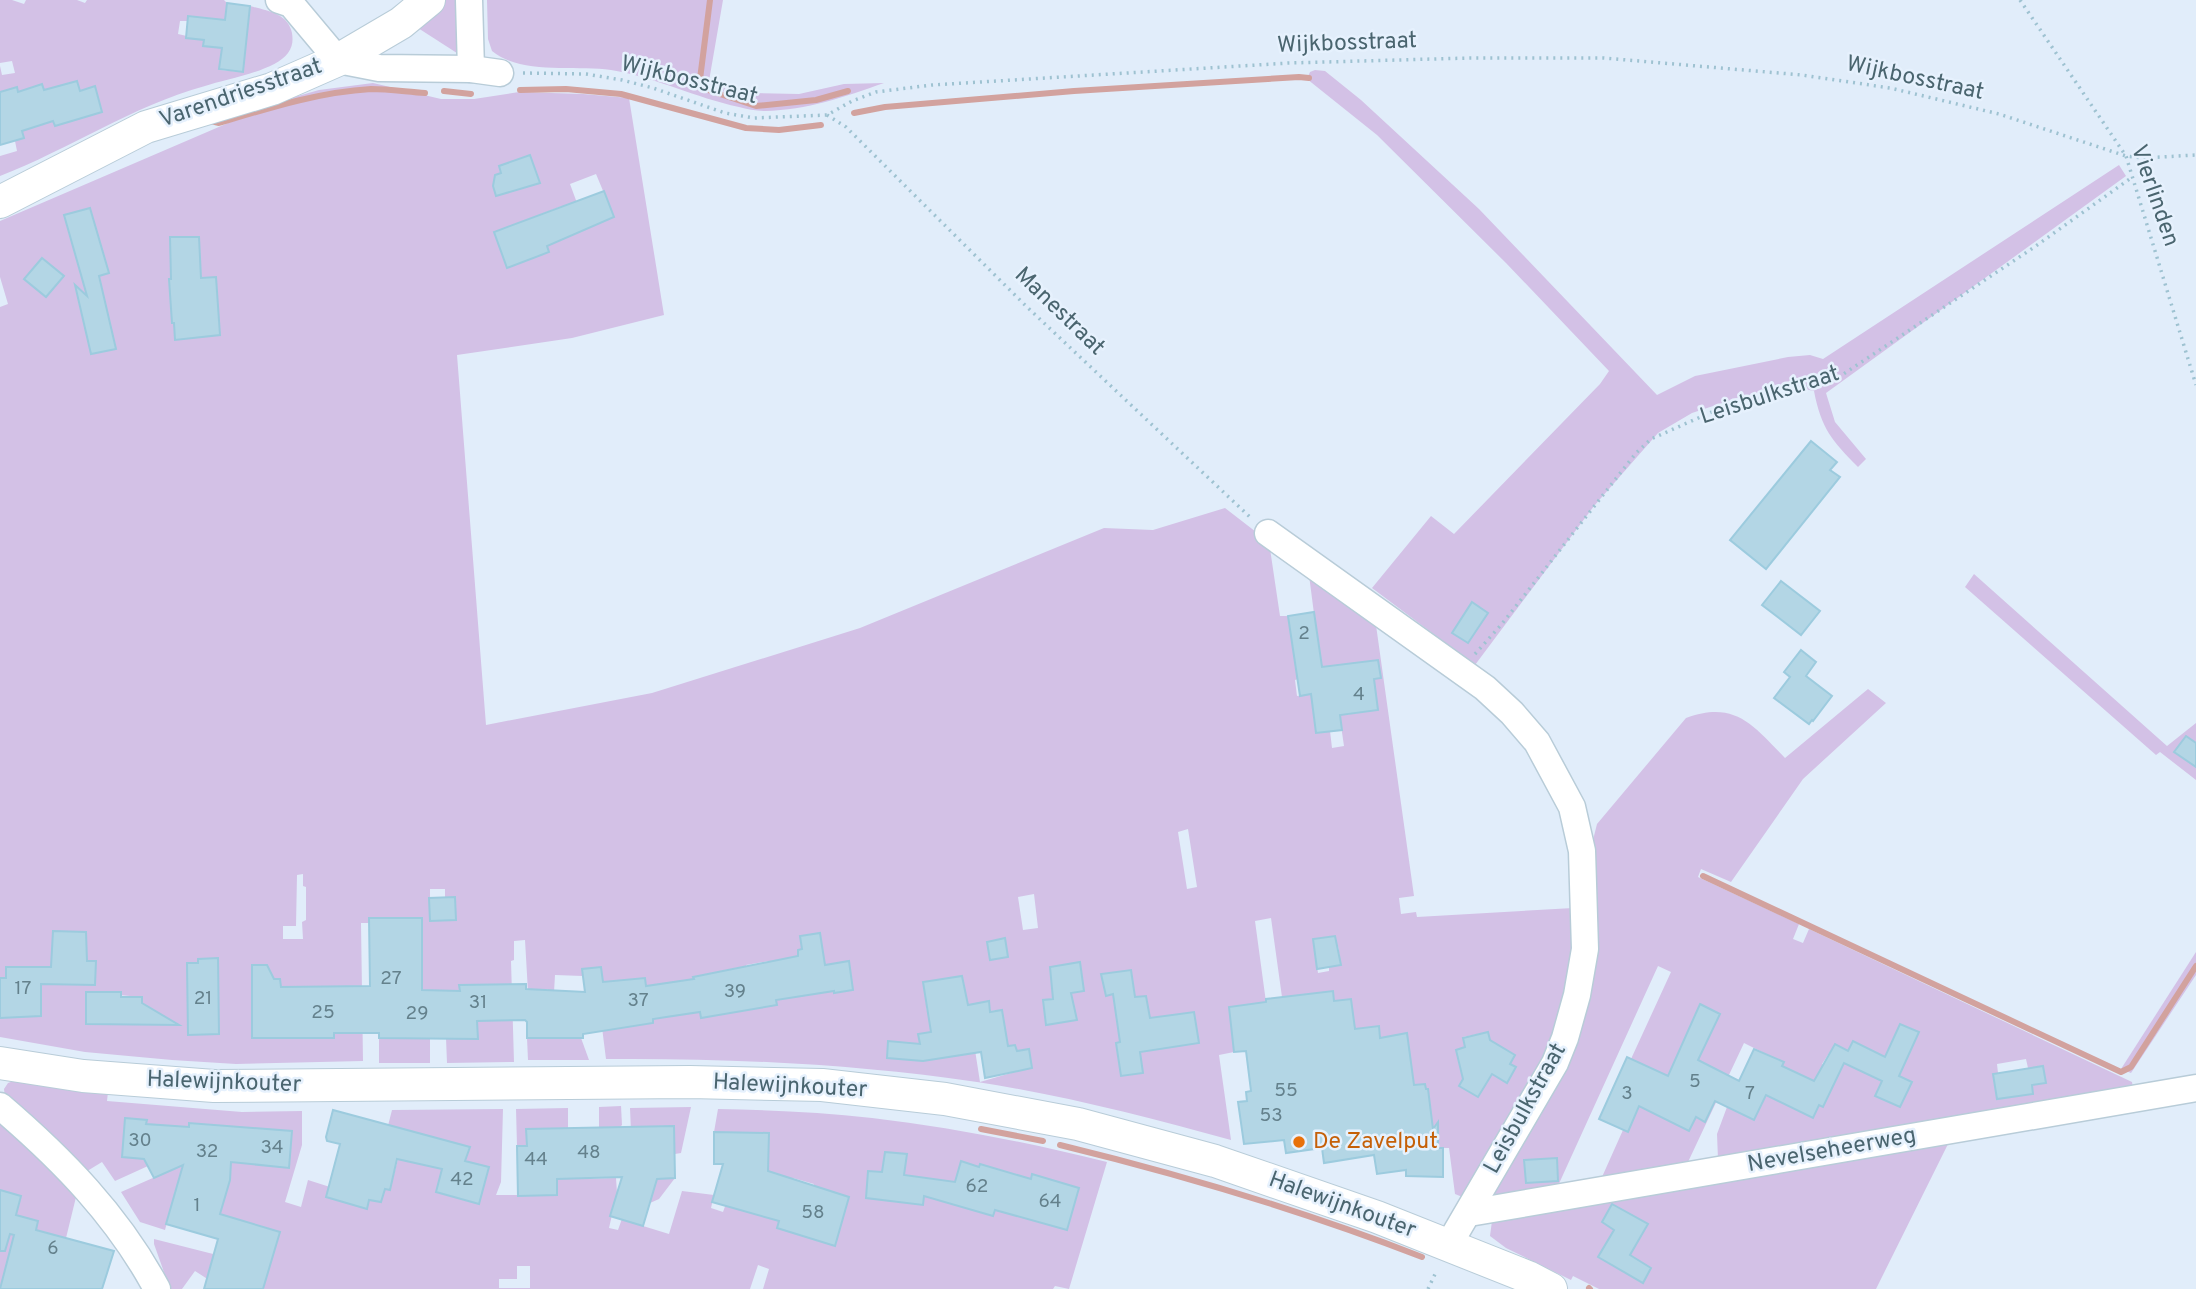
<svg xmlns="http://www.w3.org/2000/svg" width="2196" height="1289" font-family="Overpass,sans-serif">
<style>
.green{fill:#d3c1e6;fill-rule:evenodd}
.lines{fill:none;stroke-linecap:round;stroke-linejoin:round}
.stream{stroke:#d2a29e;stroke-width:6}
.building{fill:#b3d6e5;stroke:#9ccbde;stroke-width:2}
.minor-casing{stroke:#b8ccd8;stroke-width:29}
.tertiary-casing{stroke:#b8ccd8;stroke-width:34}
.path{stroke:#9ec2d1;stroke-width:3.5;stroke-dasharray:2 5;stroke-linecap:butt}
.minor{stroke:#fff;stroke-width:26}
.tertiary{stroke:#fff;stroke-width:32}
.food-dot{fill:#e8710a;stroke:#e6f1fd;stroke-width:2.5}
.labels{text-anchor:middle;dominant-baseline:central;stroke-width:5;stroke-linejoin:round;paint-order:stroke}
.number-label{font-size:19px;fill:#64818c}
.street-label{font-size:23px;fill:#4a656f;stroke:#e6f1fd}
.food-label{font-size:23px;fill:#c56008;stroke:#e6f1fd;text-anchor:start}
</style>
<rect width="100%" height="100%" fill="#e1edfa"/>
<!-- green -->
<g class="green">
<path d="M0,0H12L24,4L26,0H77L85,3L87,0H224L227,3L225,23L189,16L188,21H180L178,34L204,40L203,46L222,48L220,70L243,72L250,6C267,11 288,13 292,33C293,40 293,46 288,53C275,71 227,79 205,86C132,106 70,149 0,176V156L17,151L15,141L24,138L15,107L0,92V66L2,75L15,73L12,61L0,63ZM77,81L80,91L95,87L102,111L55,126L53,121L44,124L33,87L42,85L47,100L59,86Z"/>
<path d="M444,0H461L460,55L418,28Z"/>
<path d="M487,0H723L709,81L753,93L799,94L844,84L884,83C844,97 807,110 765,111C756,111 747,109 739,107C696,98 655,77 611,70C575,65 521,75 492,51L488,39Z"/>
<path d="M1315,70L1325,71L1361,100L1479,209L1657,395L1695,376L1788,357L1810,355L1823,359L2119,165L2126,176L1826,393L1835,422L1866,459L1858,467C1832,441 1821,428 1814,391L1790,386L1740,397L1692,413L1658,433L1594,506L1475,665L1372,588L1431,516L1454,534L1600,384L1609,371L1506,263L1377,135L1307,79L1310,72Z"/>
<path d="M373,83L441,99H474L519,92L583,94L629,98L664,315L572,338L457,355L486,725L652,693L860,628L1104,528L1153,530L1225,508L1269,542L1280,616H1288L1294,657L1302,656L1305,677L1295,680L1297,696L1311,694L1316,733L1330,731L1332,748L1344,746L1337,698L1325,699L1309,575L1375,618L1414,896L1399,898L1401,914L1416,912L1417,917L1573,908L1574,952L1565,1005L1548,1054L1465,1198L1455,1194L1449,1148H1438L1437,1128H1420L1414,1081L1355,1029L1351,999L1291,1066L1232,1033L1234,1052L1219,1055L1231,1140C1147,1117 1062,1095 977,1082C854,1064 730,1058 606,1059L597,988L604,987L601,967L582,969L583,976L555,975L554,992L548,991V989L528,992L525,940L514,941V960L511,961L514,1062L447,1063L446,1038H430V1063H379V1038L404,990L403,918H369V923H361L363,1061L236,1064L172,1060L85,1052L0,1037V307L8,304L0,277V221L277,102L319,90ZM596,174L614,217L557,242H545L494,232L562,206L563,208L577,203L570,184ZM90,208L109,272L83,280L64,215ZM63,277L46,297L25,279ZM103,296L116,348L91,354L79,302ZM1338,665L1380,678L1374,679L1378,710L1344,715ZM1188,829L1197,887L1187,889L1178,832ZM303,874V886L306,887V920L302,922L303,939H283V926H296L297,875ZM430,889H445V906L441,919H430ZM1034,894L1038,928L1023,930L1018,897ZM1271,918L1287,1033L1273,1054L1255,921ZM820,933L829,988L804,995L798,950L802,949L800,936ZM1313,939L1338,946L1341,965L1329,967V971L1318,973ZM51,950H86V961L96,962L95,985H66V962L51,961ZM199,959H218L219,1034L189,1035L188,963H198ZM769,961L776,1005L701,1018L694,977L717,973L748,974L746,965ZM849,961L853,990L834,993L830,965ZM1080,962L1084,990L1071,993L1077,1020L1046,1025L1043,1000L1054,998L1050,967ZM257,965L268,966L270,979L280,980V1038H252V970ZM1131,970L1135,997L1146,996L1150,1018L1194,1012L1199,1042L1138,1041L1143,1072L1121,1076L1116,1043L1120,1042L1114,973ZM962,976L967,1005L927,1011L923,982ZM645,978L646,986L666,983L653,1019V1023L613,1029L605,982ZM496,984L497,1020L477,1021V1039H461L460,985ZM86,992L141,997V1009H153L159,1016L153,1025L86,1024ZM988,1001L990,1011L1002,1010L1008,1046L1015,1045L1017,1051L1029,1049L1032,1067L980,1082L968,1005ZM1488,1032L1490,1042L1515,1055L1510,1064L1516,1067L1506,1082L1489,1072L1486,1082L1478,1097L1459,1086L1464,1077L1456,1050L1465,1047L1463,1037Z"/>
<path d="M1974,574L2167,746L2196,723V780L2160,752L2156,755L1965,587Z"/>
<path d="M1868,689L1886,703L1803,779L1731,882L1701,869L1698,877L1799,924L1793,939L1803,943L1809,929L2132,1082L2133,1088L1718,1159L1717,1134L1727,1107L1754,1119L1784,1063L1744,1043L1688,1162L1602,1177L1623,1130L1628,1131L1656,1071L1631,1059L1671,972L1658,966L1557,1188L1495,1197L1493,1186L1550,1086L1593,862V840L1597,824L1686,718C1735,700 1753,725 1785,758ZM1700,1005L1720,1014L1705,1044L1687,1033ZM1835,1044L1848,1051L1856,1069L1844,1063L1823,1106L1819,1105L1813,1118L1790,1107L1804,1077L1817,1083L1826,1066L1822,1064ZM2026,1059L2028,1068L2043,1066L2032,1085V1094L1997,1099L1993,1074L1998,1073L1997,1064ZM1885,1074L1899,1076L1912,1082L1900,1107L1875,1096ZM1556,1158L1558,1181L1526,1183L1524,1160Z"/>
<path d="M2196,952V975L2131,1073L2121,1069Z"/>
<path d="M527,1038H581L589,1060H528Z"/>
<path d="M16,1080L108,1092L107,1101L242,1112L302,1111V1145L285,1202L301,1207L308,1180L330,1187V1198H346L368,1204L392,1110L503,1109L501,1182L496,1195H557V1174L527,1129V1146H517L516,1109L568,1108V1176L578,1179L616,1178L617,1193L609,1228L618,1230L625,1210L643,1226L669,1234L682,1191L714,1195L711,1208L723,1212L740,1165H768V1133L714,1132L718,1109C769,1110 821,1112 872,1118C951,1127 1030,1143 1107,1162L1069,1289L1055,1286L1053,1289H763L769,1269L758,1265L750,1289H223L195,1271L182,1289H170L154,1244V1239L221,1256L268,1272L280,1232L233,1218L230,1226L175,1191L165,1230L140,1222L121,1192L171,1170L148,1166L115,1181L102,1162L84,1173L5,1098L4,1089L8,1083ZM125,1119L146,1120V1124L158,1125L155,1160L123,1157ZM398,1128L430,1136L423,1164L398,1159L390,1190L385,1189L381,1202L375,1201ZM885,1152L907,1155L904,1177L926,1178L922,1205L879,1199V1197L866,1195L868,1171L882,1173ZM961,1162L979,1167L980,1164L1006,1172L993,1216L949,1203ZM1032,1175L1079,1188L1067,1229V1230ZM793,1178L814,1184L812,1191L849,1197L835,1245L777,1228ZM517,1266H530V1288H499V1279H517Z"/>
<path d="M621,1106L622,1125L620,1127L599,1128V1107Z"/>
<path d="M691,1107L681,1153L675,1154L674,1126L645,1127V1179L675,1178L659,1199L650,1203L633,1178L630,1108Z"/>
<path d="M0,1119L77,1193L66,1238L48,1234L0,1289Z"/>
<path d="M1951,1138L1876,1289H1599L1573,1276L1571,1280L1506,1248L1490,1236L1492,1221Z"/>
</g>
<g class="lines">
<!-- stream -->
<g class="stream">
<path d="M710,0L699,87L756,106L816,100L848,91"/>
<path d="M520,90L566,89L621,94L746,128L779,130L821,125"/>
<path d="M444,91L471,94"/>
<path d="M854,113L885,107L1074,91L1299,77L1309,78"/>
<path d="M211,121L219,123C269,108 319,92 371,89C389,89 408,92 425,93"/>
<path d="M1703,876L2121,1072L2131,1067L2196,966"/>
<path d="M981,1129L1043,1141"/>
<path d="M1060,1145C1183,1175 1304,1211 1422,1257"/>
<path d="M1589,1288L1590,1289"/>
</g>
</g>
<!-- building -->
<g class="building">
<path d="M227,3L250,6L243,72L219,69L222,48L203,46L204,40L186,38L188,16L225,20Z"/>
<path d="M77,81L80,91L95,86L102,112L55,126L53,121L22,131L24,138L0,145V92L17,87L18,92L42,84L44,90Z"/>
<path d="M530,155L540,183L496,196L493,186L495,175L501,173L499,166Z"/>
<path d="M604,191L614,217L547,246L549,252L507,268L494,232Z"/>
<path d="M90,208L109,273L99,276L116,349L91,354L75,285L87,296L64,215Z"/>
<path d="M170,237H199L201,278L216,277L220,335L175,340L174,323H172L169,279H171Z"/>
<path d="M42,258L64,276L46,297L24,279Z"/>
<path d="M1811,441L1837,462L1830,470L1840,477L1766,569L1730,540Z"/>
<path d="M1781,581L1820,611L1801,635L1762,605Z"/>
<path d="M1472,602L1488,613L1468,643L1452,633Z"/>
<path d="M1314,612L1322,667L1378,660L1381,678L1374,679L1378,710L1340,715L1342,730L1316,733L1311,694L1300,696L1288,616Z"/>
<path d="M1801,650L1816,662L1806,676L1832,696L1813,721L1812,720L1809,724L1774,698L1790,677L1784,672Z"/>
<path d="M2186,736L2196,743V767L2174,752Z"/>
<path d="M455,897L456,920L430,921L429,898Z"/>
<path d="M369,918H422V990L460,991L459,985L526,984V989L585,992L582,969L601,967L603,982L645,978L646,986L694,979L693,977L798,956V950L802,949L800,936L820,933L825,965L849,961L853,990L834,993V991L776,1000L777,1005L701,1018L700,1012L653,1019V1023L583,1034V1038H527V1022L525,1020L477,1021L478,1039L379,1038V1033H334V1038H252V965H267L274,979H280L281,987L370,986Z"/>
<path d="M53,931L86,932L87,961H96L95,985L41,984V1016L0,1018V978H6V967H51Z"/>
<path d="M1335,936L1341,965L1317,969L1313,939Z"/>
<path d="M1005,938L1008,957L990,960L987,942Z"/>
<path d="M218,958L219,1034L188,1035L187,963H198V959Z"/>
<path d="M1080,962L1084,991L1071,993L1077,1020L1046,1025L1043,1000L1053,999L1050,967Z"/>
<path d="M1131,970L1135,997L1146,996L1150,1018L1194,1012L1199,1043L1140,1052L1143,1073L1121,1076L1116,1043L1120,1042L1113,994L1106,996L1101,974Z"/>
<path d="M962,976L968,1005L989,1001L990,1012L1002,1010L1008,1046L1015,1045L1017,1051L1029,1049L1032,1068L985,1078L981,1052L923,1061L887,1058L888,1041L920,1044L918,1034L931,1032L923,982Z"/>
<path d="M1333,991L1334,1001L1351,999L1355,1029L1379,1026L1380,1038L1407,1033L1414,1085L1425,1084L1426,1089H1428L1433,1129L1438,1122V1148H1443V1177L1406,1176V1170L1377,1174L1374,1155L1324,1163L1322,1148L1286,1153L1284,1140L1244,1144L1238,1102L1247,1101L1246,1092L1251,1091L1246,1051L1234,1052L1229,1007L1266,1002V999Z"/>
<path d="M86,992H121V997H142V1003L179,1025L86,1024Z"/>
<path d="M1700,1004L1720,1014L1698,1060L1739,1081L1754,1049L1784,1062L1782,1066L1814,1081L1835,1044L1848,1051L1853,1041L1885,1057L1900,1024L1919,1032L1899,1076L1912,1082L1900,1107L1875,1096L1882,1081L1844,1063L1823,1107L1819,1105L1813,1118L1766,1095L1754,1120L1715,1101L1705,1122L1696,1117L1689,1131L1639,1106L1628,1132L1599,1119L1627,1057L1668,1076Z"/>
<path d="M1488,1032L1490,1040L1515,1055L1510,1064L1516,1067L1507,1083L1492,1074L1478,1097L1459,1086L1463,1079L1456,1050L1465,1047L1463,1038Z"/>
<path d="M2043,1066L2046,1083L2032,1085L2033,1094L1997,1099L1993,1074Z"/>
<path d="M333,1110L470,1147L465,1161L489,1167L479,1204L436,1192L442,1169L397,1159L390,1190L385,1189L381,1202L369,1200L367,1209L326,1197L340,1144L327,1141L326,1137Z"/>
<path d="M125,1118L147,1120L146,1124L189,1127V1123L292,1131L289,1168L231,1162L230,1180L220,1214L280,1232L263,1289H204L218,1239L166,1224L183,1165L154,1178L144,1159L122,1157Z"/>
<path d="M674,1126L675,1178L657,1179L643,1226L610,1216L622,1177L557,1179V1195L518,1196L517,1146H527L526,1129Z"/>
<path d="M714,1132L769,1133L768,1171L849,1197L835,1246L777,1228L779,1221L712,1202L723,1164H714Z"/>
<path d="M885,1152L907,1154L904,1175L955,1182L961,1161L979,1167L980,1164L1031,1179L1032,1174L1079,1188L1067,1230L995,1210L993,1216L924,1196L923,1205L866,1198L868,1171L882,1172Z"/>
<path d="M1557,1158L1558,1181L1526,1183L1524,1160Z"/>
<path d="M0,1190L21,1196L16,1215L38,1221L36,1230L114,1251L102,1289H0L14,1235L10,1234L5,1251H0Z"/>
<path d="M1612,1204L1648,1224L1630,1255L1651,1268L1643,1283L1598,1257L1614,1230L1602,1222Z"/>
</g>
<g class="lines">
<defs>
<g id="minor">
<path d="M279,0L291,4L338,60L379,68L471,69L500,73"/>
<path d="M469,0L471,69"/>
<path d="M1268,533L1485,688L1512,713L1537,742L1572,807L1582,851L1585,949L1577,995L1565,1038L1555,1063L1448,1246"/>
<path d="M0,1106C62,1159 118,1216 157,1289"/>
<path d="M1469,1213L2196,1088"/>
</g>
<g id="tertiary">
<path d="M0,202L146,127L272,89L338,60L401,23L429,0"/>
<path d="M0,1063L83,1076L214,1086L690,1082L822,1085L945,1099L1078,1124L1215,1161L1377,1217L1528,1277L1551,1289"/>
</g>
</defs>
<!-- minor casing -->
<use href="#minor" class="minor-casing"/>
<!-- tertiary casing -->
<use href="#tertiary" class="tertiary-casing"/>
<!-- path -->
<g class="path">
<path d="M2020,0L2126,156L2196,385"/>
<path d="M523,73L586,74L622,80L653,88L725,113L754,118L827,115L852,101L876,92L932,85L1289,63L1470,58H1604L1802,75L1890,88L1999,114L2126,156L2143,158L2196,155"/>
<path d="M827,115L846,127L1027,307L1251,518"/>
<path d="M1475,654L1501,625L1636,453L1651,439L1723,407L1836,379L2033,248L2131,178"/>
<path d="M1428,1289L1437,1270"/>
</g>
<!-- minor -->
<use href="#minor" class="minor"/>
<!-- tertiary -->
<use href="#tertiary" class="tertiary"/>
</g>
<!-- markers -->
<circle class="food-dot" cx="1299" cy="1142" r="7"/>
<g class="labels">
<!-- number labels -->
<g class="number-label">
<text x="1304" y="634">2</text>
<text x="1359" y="695">4</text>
<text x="391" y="979">27</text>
<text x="23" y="989">17</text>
<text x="735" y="992">39</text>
<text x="203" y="999">21</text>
<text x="638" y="1001">37</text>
<text x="478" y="1003">31</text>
<text x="323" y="1013">25</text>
<text x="417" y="1014">29</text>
<text x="1695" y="1082">5</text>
<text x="1286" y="1091">55</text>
<text x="1627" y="1094">3</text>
<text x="1750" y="1094">7</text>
<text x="1271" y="1116">53</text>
<text x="140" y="1141">30</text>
<text x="272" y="1148">34</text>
<text x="207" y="1152">32</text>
<text x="589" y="1153">48</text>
<text x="536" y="1160">44</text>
<text x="462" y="1180">42</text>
<text x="977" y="1187">62</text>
<text x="1050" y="1202">64</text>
<text x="197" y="1206">1</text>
<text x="813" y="1213">58</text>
<text x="53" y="1249">6</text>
</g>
<!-- street labels -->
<g class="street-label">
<text transform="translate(1347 44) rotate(-2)">Wijkbosstraat</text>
<text transform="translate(1915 79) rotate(12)">Wijkbosstraat</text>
<text transform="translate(689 81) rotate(14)">Wijkbosstraat</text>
<text transform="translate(241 94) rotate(-19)">Varendriesstraat</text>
<text transform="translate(2154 196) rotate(71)">Vierlinden</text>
<text transform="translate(1059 312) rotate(44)">Manestraat</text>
<text transform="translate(1770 396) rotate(-18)">Leisbulkstraat</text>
<text transform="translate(224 1083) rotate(2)">Halewijnkouter</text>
<text transform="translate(790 1087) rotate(3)">Halewijnkouter</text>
<text transform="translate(1526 1109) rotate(-61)">Leisbulkstraat</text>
<text transform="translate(1832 1151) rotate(-10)">Nevelseheerweg</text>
<text transform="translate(1342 1206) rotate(20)">Halewijnkouter</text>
</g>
<!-- food labels -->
<g class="food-label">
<text x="1313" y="1142">De Zavelput</text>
</g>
</g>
</svg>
